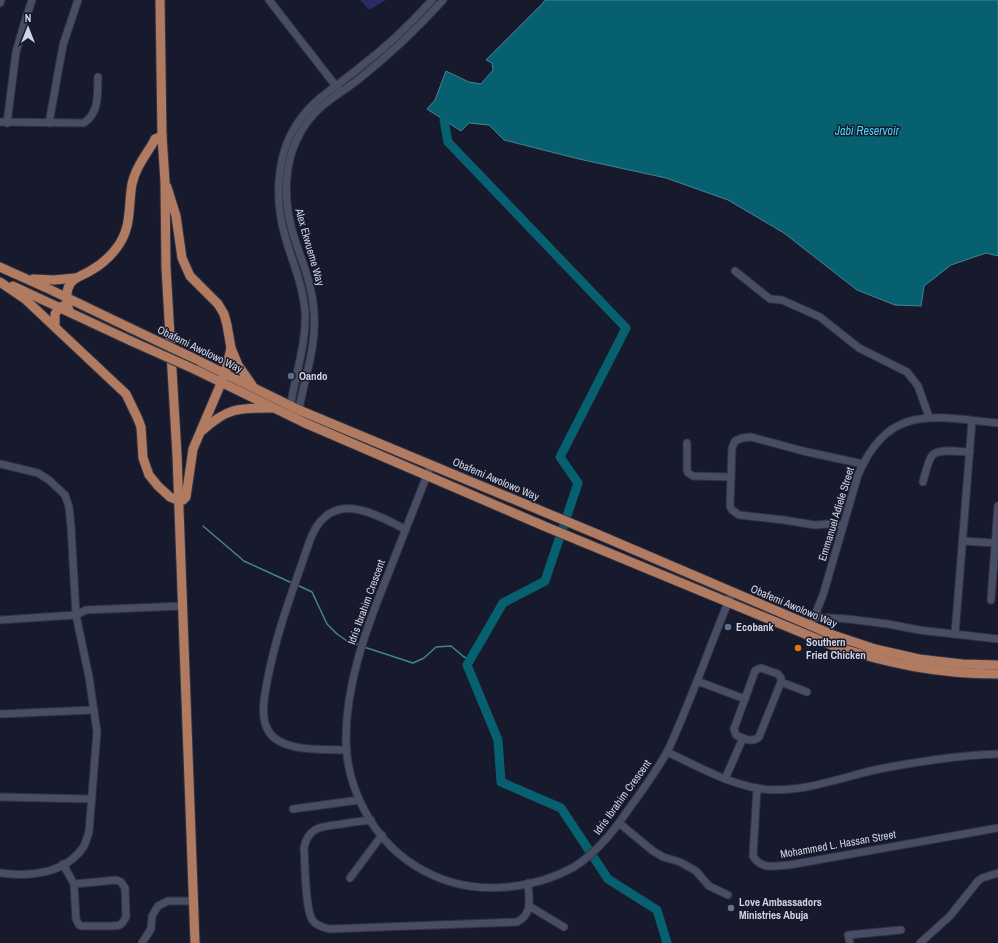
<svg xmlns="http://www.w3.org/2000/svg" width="998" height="943" font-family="'Archivo Narrow',sans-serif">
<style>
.green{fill:#292b67}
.water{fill:#076070;stroke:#448392}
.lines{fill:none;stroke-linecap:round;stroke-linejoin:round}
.stream{stroke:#448392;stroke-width:1.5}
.river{stroke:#076070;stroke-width:9}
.minor-casing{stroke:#313342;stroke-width:9}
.major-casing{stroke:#313342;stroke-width:11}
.minor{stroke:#494d63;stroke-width:7}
.major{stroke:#b17b62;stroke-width:9}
.major-bridge-casing{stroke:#313342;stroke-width:11;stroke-linecap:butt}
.major-bridge{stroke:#b17b62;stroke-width:9}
.service-dot{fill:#5c6f8a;stroke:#171a2d;stroke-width:1.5}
.food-dot{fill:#e8710a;stroke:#171a2d;stroke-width:1.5}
.worship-dot{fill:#6b7280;stroke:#171a2d;stroke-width:1.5}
.labels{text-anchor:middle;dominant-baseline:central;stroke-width:3;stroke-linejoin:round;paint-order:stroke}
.street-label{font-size:11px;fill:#d1d4e1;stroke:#171a2d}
.poi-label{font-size:11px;font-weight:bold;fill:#d1d4e1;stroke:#171a2d;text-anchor:start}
.water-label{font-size:12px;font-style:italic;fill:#44d7f6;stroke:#171a2d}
</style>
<rect width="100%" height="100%" fill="#171a2d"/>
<!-- green -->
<path class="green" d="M360,0H386L369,10Z"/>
<!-- water -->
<path class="water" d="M545,0H998V256L986,253L951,265L924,286L921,306L895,305L857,290L784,233L728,200L666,178L579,159L504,140L489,125L469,123L461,131L427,109L435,100L446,71L469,82L481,84L493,70L492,63L486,60L542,4Z"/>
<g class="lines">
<!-- stream -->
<g class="stream">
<path d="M203,526L244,561L292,583"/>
<path d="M297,585L312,592L327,624L337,634L347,641L359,645"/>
<path d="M364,647L413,663L424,658L436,647L451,646L464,657L470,659"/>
</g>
<!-- river -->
<path class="river" d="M444,120L448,142L626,328L560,457L578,483L545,581L503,603L467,665L498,740L501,782L561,808L608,879L657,910L667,943"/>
<defs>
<g id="minor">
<path d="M269,0L339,90"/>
<path d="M0,3L1,0"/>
<path d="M0,122L84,123C100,111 97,95 98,77"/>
<path d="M7,123L16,52L24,24L32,0"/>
<path d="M49,123L63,45L78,0"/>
<path d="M735,271L770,299L782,300L820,317L859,348L907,372L918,386L929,417"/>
<path d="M290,410C294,377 307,345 305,311C303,285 292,261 285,236C274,197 276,150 302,117C317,97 340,84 359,68C385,48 410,25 432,0"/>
<path d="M298,415C303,382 317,347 314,313C313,289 304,266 296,243C282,203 281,157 308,121C321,103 341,93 359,79C389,55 417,29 443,0"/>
<path d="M687,443V470L688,473L693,476L731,477"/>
<path d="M0,464L38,473L49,480L65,495L69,507L71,526L76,615L89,677L97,732L89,832C87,837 86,842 84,846C66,874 29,877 0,873"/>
<path d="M431,465C416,504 400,543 385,582C365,632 346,685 346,739C346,788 373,839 414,865C442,883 475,890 507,887C530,885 554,878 574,867C596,853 614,831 628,810C642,791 656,772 667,752C675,736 682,718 689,701C704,665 717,628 732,593"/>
<path d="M923,482C925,474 927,465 931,457C936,447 960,452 970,452"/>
<path d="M843,525L828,524L815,525L784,520L739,515L732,510L730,506L732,448L735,441L742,438L751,437L803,451L863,464"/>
<path d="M963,541L995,543"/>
<path d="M991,600L998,506"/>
<path d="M814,617L848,619L888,624L919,630L998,639"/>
<path d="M0,620L76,615L86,610L183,606"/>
<path d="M811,625L823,595L858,475C889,403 933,417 998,423"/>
<path d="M955,634L972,421"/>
<path d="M761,668L778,674L781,678V682L759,737C752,743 744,739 736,735L734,729L755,671L758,669Z"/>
<path d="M697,681L745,699"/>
<path d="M781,682L807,692"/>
<path d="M0,714L94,710"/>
<path d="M347,750C325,749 291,752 273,737C268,732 265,725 264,718C262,706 265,694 267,682C276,633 294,587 310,540C312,535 314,530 317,526C340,492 378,516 405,529"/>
<path d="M667,752C695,765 725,782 756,788C800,796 842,776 884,768C922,761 960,755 998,754"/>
<path d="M725,779L743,738"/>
<path d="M757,788L753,856C761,870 775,866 789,865L998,828"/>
<path d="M0,797L92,799"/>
<path d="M293,809L359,800"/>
<path d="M371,820C361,821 352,822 342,824C324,826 308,826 304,848C305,862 305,911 313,921C317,926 323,927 329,929L517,922C533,914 529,899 528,883"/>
<path d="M619,823L653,851L663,857L680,862L696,871L709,886L728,895"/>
<path d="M63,864L74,884L76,919L79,925L82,926H113L120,925L123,922L126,917L125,888L121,882L116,880L74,884"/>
<path d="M350,878L382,835"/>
<path d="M529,906L564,927"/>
<path d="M142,943L151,929L152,916L158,906L168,901H193"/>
<path d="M850,943L848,935L901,930"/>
<path d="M920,943L950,916L978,881L982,878L998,873"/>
</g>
<g id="major">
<path d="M160,0L162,136L165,181L166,268L177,455L195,943"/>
<path d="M167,187L176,216L182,258L190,276L218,304L224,314L227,325L231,348L238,365L252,385"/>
<path d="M0,267L51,290L130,328"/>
<path d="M33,279L54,280L75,278"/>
<path d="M0,282L25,299L126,394L138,419L141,427L143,458L149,475L158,486L170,497L175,499L183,500L186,497L193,449L225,374L231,348"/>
<path d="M13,286L131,341"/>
<path d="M69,311C67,302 65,292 70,284C74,277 84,275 90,271C101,265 111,256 118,246C132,226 128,207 132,184C135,169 145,156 153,143L155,139L162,136"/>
<path d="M55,327V314L60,307L66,305"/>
<path d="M189,356L299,410L597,534L833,635L875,649L919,659L962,664L998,665"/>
<path d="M196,370L305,423L544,526L834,646C890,664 939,674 998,674"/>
<path d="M203,430C228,407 240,408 272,408"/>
</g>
</defs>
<!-- minor casing -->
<use href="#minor" class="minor-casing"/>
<!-- major casing -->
<use href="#major" class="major-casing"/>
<!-- minor -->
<use href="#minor" class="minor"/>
<!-- major -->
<use href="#major" class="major"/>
<defs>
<g id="major-bridge">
<path d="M130,328L189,356"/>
<path d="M131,341L196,370"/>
</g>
</defs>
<!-- major-bridge casing -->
<use href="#major-bridge" class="major-bridge-casing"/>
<!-- major-bridge -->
<use href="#major-bridge" class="major-bridge"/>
</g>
<!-- markers -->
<g class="service-dot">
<circle cx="291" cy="376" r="4"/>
<circle cx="728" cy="627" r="4"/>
</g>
<circle class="food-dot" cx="798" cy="648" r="4"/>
<circle class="worship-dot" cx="731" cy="908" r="4"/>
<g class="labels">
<!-- street labels -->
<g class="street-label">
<text transform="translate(310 247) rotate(74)">Alex Ekwueme Way</text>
<text transform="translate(200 349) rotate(26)">Obafemi Awolowo Way</text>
<text transform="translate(496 479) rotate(23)">Obafemi Awolowo Way</text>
<text transform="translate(836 514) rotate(-73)">Emmanuel Adiele Street</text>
<text transform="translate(366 602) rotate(-70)">Idris Ibrahim Crescent</text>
<text transform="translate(794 606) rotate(23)">Obafemi Awolowo Way</text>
<text transform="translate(622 797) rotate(-54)">Idris Ibrahim Crescent</text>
<text transform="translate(838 844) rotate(-10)">Mohammed L. Hassan Street</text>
</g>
<!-- poi labels -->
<g class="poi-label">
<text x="299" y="376">Oando</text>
<text x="736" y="627">Ecobank</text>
<text x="806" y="642">Southern<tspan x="806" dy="13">Fried Chicken</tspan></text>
<text x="739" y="902">Love Ambassadors<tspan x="739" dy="13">Ministries Abuja</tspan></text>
</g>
<!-- water labels -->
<g class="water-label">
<text x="867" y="131">Jabi Reservoir</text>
</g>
</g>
<!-- north arrow -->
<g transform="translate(28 28)" stroke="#171a2d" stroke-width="3" paint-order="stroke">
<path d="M0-3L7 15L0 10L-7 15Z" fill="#d1d4e1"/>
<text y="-6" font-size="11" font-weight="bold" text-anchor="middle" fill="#d1d4e1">N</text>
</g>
</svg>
